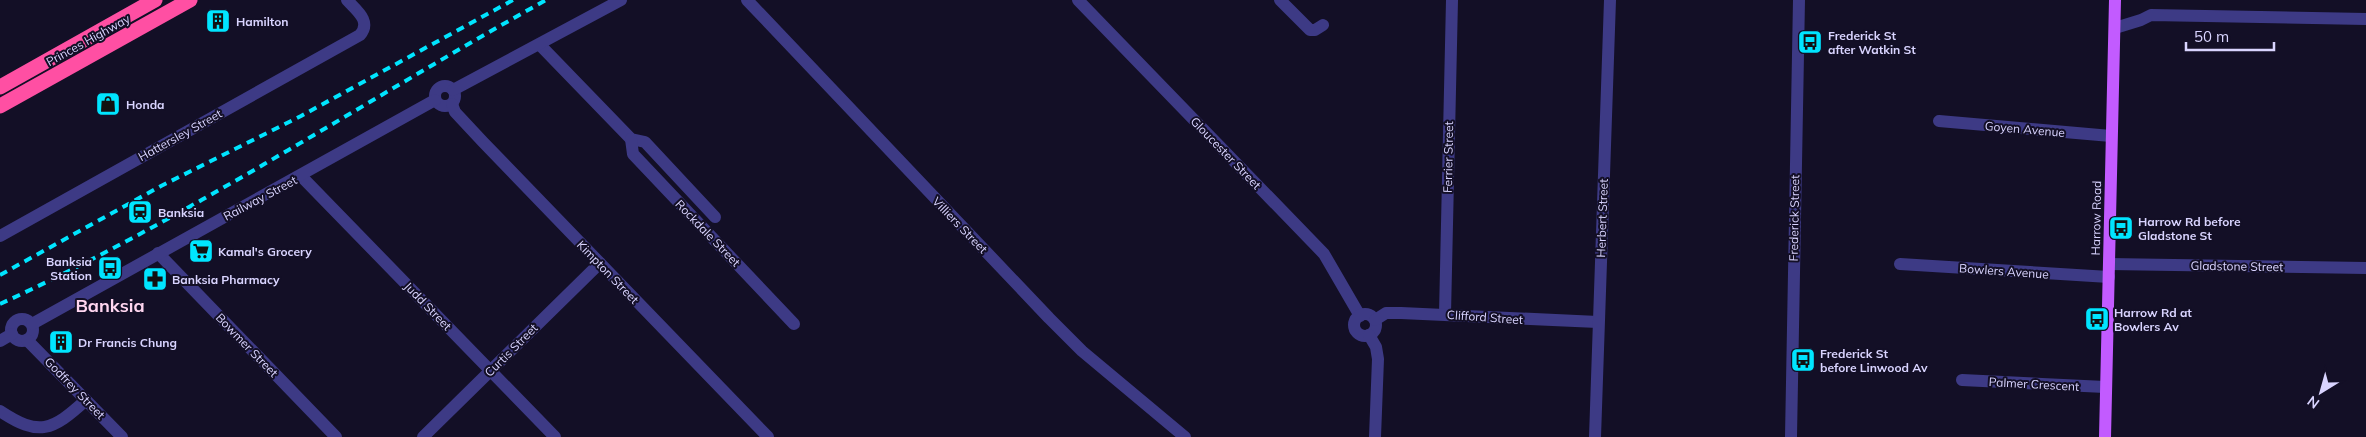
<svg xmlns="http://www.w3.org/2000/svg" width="2366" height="437" font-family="Mulish,sans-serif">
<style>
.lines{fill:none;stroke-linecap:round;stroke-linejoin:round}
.minor{stroke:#3d3a85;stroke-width:12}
.major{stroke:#c25bff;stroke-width:12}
.highway{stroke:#ff4fa3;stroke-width:15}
.rail{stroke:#00e5ff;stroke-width:4;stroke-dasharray:8 6;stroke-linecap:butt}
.labels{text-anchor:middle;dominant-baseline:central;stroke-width:4;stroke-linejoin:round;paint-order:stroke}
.poi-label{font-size:12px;font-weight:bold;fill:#d9d4ff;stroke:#130f26;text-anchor:start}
.street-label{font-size:12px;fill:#d9d4ff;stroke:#130f26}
.district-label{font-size:18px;font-weight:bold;fill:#ffd6f0;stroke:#130f26}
</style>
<rect width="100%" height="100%" fill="#130f26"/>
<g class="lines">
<!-- minor -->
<g class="minor">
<path d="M747,0L1049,318L1082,351L1185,437"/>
<path d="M1078,0L1324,254L1360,316"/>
<path d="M1280,0L1310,30H1315L1323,25"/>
<path d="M2115,28L2141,20L2151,15L2366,19"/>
<path d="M540,45L631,139L645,142L715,217"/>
<circle cx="445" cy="96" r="10"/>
<path d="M453,90L621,0"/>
<path d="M452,104L455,112L483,142L768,437"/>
<path d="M1939,121L2111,136"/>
<path d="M631,139L633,154L794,324"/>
<path d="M301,176L555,437"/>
<path d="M0,236L360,35C372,21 356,10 347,0"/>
<path d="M158,253L336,437"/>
<path d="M1900,264L2109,277"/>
<path d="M2109,264L2366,268"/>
<path d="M1445,314L1452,0"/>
<circle cx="1365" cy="325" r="11"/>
<circle cx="22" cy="330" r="11"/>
<path d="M1375,320L1386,313H1401L1598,322"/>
<path d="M32,324L435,100"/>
<path d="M1369,335L1376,347L1378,359L1375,437"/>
<path d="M27,340L122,437"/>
<path d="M0,341L12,334"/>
<path d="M1962,380L2105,387"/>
<path d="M0,411C39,437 52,431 86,400"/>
<path d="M423,437L600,263"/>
<path d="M1595,437L1610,0"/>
<path d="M1791,437L1799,0"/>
</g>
<!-- major -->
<path class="major" d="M2105,437L2115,0"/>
<!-- highway -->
<g class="highway">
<path d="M0,87L155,0"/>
<path d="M0,106L190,0"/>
</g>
<!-- rail -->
<g class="rail">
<path d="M0,275L161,186L301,116L513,0"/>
<path d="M0,304C190,217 364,101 546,0"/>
</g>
</g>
<!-- icons -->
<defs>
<symbol id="building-square" viewBox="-11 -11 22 22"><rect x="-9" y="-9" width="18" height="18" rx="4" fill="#00e5ff" stroke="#130f26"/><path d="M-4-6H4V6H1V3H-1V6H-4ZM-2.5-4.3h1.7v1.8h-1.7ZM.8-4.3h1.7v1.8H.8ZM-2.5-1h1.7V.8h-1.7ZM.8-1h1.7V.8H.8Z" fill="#111"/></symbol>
<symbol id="bus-square" viewBox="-11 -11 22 22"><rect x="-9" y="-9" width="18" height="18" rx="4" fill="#00e5ff" stroke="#130f26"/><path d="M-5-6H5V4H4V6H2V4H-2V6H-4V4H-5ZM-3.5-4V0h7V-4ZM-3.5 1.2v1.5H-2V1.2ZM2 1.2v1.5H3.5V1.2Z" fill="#111"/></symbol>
<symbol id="shop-square" viewBox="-11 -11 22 22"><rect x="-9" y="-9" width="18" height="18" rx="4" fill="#00e5ff" stroke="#130f26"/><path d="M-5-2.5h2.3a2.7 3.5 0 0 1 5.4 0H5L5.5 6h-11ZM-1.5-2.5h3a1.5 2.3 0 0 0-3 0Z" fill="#111"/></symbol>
<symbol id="station-square" viewBox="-11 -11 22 22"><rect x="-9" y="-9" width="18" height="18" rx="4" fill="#00e5ff" stroke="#130f26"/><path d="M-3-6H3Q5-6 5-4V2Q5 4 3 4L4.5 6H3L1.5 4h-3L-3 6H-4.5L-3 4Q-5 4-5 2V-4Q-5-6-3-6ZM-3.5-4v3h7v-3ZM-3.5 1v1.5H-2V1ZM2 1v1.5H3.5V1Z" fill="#111"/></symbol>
<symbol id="supermarket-square" viewBox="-11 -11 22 22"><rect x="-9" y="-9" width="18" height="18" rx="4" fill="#00e5ff" stroke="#130f26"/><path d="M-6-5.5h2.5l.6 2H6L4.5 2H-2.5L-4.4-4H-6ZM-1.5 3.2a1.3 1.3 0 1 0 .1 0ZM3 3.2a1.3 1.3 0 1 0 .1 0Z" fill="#111"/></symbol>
<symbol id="pharmacy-square" viewBox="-11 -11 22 22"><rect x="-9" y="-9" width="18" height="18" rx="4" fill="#00e5ff" stroke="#130f26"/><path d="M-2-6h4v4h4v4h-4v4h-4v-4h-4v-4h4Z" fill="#111"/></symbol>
</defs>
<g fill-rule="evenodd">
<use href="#building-square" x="204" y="7" width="28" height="28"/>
<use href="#bus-square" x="1796" y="28" width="28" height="28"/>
<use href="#shop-square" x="94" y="90" width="28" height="28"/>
<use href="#station-square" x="126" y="198" width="28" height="28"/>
<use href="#bus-square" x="2107" y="214" width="28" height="28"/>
<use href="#supermarket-square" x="187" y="237" width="28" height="28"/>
<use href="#bus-square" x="96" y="254" width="28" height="28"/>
<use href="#pharmacy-square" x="141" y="265" width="28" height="28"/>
<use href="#bus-square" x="2083" y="305" width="28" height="28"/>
<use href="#building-square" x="47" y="328" width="28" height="28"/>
<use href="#bus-square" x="1789" y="346" width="28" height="28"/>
</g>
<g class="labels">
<!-- poi labels -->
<g class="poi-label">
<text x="236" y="21">Hamilton</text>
<text x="1828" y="35">Frederick St<tspan x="1828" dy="14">after Watkin St</tspan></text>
<text x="126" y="104">Honda</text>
<text x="158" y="212">Banksia</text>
<text x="2138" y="221">Harrow Rd before<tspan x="2138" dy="14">Gladstone St</tspan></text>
<text x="218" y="251">Kamal's Grocery</text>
<text x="92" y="261" text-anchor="end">Banksia<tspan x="92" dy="14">Station</tspan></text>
<text x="172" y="279">Banksia Pharmacy</text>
<text x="2114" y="312">Harrow Rd at<tspan x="2114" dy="14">Bowlers Av</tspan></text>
<text x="78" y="342">Dr Francis Chung</text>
<text x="1820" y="353">Frederick St<tspan x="1820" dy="14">before Linwood Av</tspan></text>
</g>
<!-- street labels -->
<g class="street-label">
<text transform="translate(88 40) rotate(-29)">Princes Highway</text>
<text transform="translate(2025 129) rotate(5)">Goyen Avenue</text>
<text transform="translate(180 135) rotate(-29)">Hattersley Street</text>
<text transform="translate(1226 153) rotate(46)">Gloucester Street</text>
<text transform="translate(1448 157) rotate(-89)">Ferrier Street</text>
<text transform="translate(260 198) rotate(-28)">Railway Street</text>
<text transform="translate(1602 218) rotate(-88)">Herbert Street</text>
<text transform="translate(1794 218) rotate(-89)">Frederick Street</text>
<text transform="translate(2096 218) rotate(-89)">Harrow Road</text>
<text transform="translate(960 225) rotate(46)">Villiers Street</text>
<text transform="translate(708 233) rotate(46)">Rockdale Street</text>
<text transform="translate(2237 266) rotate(1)">Gladstone Street</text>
<text transform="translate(2004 271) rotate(4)">Bowlers Avenue</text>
<text transform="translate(608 272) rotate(46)">Kimpton Street</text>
<text transform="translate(428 306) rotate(46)">Judd Street</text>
<text transform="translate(1485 317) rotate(4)">Clifford Street</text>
<text transform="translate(247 345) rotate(46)">Bowmer Street</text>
<text transform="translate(511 350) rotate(-45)">Curtis Street</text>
<text transform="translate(2034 384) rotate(3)">Palmer Crescent</text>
<text transform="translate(75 388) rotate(46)">Godfrey Street</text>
</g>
<!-- district labels -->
<g class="district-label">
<text x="110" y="305">Banksia</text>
</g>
</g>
<!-- north arrow -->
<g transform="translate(2321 392) rotate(217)" stroke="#130f26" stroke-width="4" paint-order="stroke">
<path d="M0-4L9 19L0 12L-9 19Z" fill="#d9d4ff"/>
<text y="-8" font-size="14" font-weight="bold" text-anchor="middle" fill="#d9d4ff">N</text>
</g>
<!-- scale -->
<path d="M2186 42v8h88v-8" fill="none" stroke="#d9d4ff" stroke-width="2.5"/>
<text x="2194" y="42" font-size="15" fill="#d9d4ff" stroke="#130f26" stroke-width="4" paint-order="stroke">50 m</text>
</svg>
